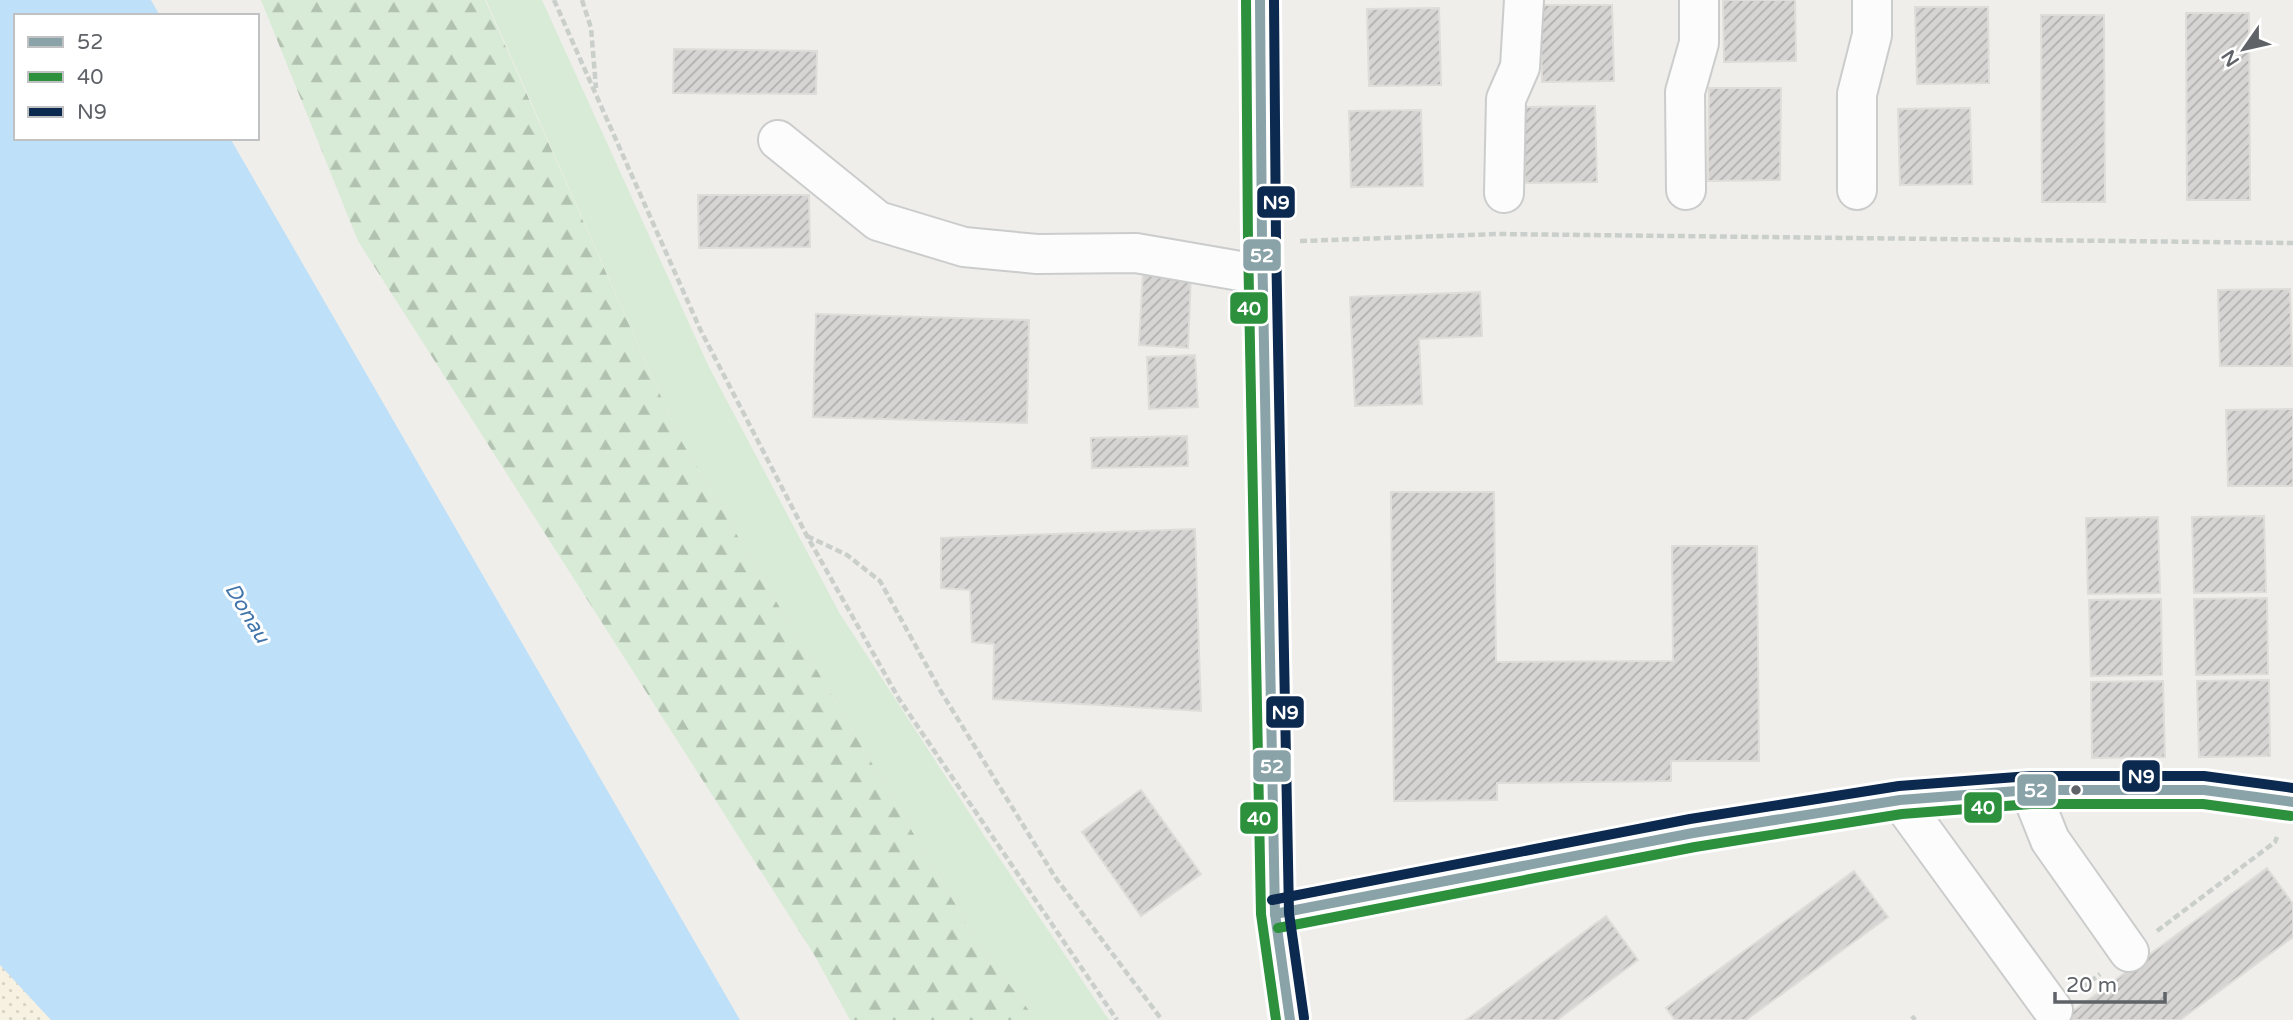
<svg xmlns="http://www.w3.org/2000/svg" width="2293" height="1020" font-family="'Varela Round',sans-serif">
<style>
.grass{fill:#d8ebd6}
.forest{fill:url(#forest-firs)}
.sand{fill:url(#sand-dots)}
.water{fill:#bfe0f9}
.building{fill:url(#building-hatch);stroke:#deddd9;stroke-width:2}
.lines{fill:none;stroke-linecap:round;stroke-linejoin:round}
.minor-casing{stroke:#cbcccc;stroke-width:42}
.path{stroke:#cacfcc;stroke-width:4.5;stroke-dasharray:7 3.5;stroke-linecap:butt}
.minor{stroke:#fdfcfc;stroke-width:38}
.bus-1-casing{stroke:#fff;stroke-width:16}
.bus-2-casing{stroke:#fff;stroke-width:16}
.bus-3-casing{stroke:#fff;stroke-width:16}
.bus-1{stroke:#8aa3a8;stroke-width:10}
.bus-2{stroke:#2c903c;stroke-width:10}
.bus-3{stroke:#0c294f;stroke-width:10}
.bus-dot{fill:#5f6368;stroke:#fff;stroke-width:2.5}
.labels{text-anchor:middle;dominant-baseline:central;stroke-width:6;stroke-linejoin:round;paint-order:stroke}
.water-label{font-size:21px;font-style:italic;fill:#4174aa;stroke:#fff}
.line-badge{stroke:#fff;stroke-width:2.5}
.badge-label{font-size:19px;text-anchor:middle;font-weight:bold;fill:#fff}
</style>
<defs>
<pattern id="forest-firs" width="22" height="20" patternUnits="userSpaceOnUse" patternTransform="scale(1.75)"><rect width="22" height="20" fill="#d8ebd6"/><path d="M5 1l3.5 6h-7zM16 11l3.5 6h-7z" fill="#b2c2b1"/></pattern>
<pattern id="sand-dots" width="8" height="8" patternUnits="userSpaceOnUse" patternTransform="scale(1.75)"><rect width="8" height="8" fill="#f6f1e1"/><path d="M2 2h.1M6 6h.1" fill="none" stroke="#d5d1c4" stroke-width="1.8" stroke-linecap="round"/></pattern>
<pattern id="building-hatch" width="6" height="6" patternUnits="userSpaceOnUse" patternTransform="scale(1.75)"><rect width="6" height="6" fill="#d6d5d3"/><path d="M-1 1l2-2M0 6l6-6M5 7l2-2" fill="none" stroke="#b1b0af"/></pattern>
</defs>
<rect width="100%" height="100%" fill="#efeeea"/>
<!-- grass -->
<path class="grass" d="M486,0H542L708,365L840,614L985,837L1109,1020H1036L977,941L679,437Z"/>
<!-- forest -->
<path class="forest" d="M261,0H485L679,437L977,941L1036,1020H850L815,956L358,241Z"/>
<!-- sand -->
<path class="sand" d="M0,965L51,1020H0Z"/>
<!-- water -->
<path class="water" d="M0,0H151L160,16H16V138H230L740,1020H51L0,965Z"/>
<!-- building -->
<g class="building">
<path d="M1723,0H1795L1796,61L1724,62Z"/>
<path d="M1540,5H1612L1614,81L1542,82Z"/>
<path d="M1915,7H1988L1989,83L1917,84Z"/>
<path d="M1439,8L1441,85L1369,86L1367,9Z"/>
<path d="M2186,13H2249L2250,200H2187Z"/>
<path d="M2041,15H2104L2105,202H2042Z"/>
<path d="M674,49L817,51L816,94L673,93Z"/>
<path d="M1709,88H1781L1780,180L1708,181Z"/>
<path d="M1595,106L1597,182L1525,183L1523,107Z"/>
<path d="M1970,108L1972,184L1900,185L1898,109Z"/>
<path d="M1421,110L1423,186L1351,187L1349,111Z"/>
<path d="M698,195H809L810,247L699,248Z"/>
<path d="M1143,271L1191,274L1188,348L1139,345Z"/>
<path d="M2290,289L2292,366H2220L2218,290Z"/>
<path d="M1480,292L1482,336L1419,339L1422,404L1355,406L1350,297Z"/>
<path d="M816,314L1029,320L1027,423L813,417Z"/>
<path d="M1195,355L1198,407L1149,409L1147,357Z"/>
<path d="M2293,409V486H2228L2226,410Z"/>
<path d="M1187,436L1188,466L1092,468L1091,438Z"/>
<path d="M1391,492H1494L1496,662L1673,661L1672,546H1757L1759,761H1671V781L1497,783V800L1394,801Z"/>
<path d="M2264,516L2266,592L2194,593L2192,517Z"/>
<path d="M2158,517L2160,593L2088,594L2086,518Z"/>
<path d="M1195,529L1201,711L993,699L994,644L972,642L970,590L941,588V538Z"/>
<path d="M2267,598L2268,674L2196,675L2194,599Z"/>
<path d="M2161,599L2162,675L2091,676L2089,600Z"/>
<path d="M2269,680L2270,756L2199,757L2197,681Z"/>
<path d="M2163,681L2165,757L2092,758L2091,682Z"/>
<path d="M1141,790L1201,874L1141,916L1082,832Z"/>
<path d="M2267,868L2293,904V937L2180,1020H2061Z"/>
<path d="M1854,871L1888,917L1746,1020H1675L1666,1008Z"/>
<path d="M1606,916L1638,960L1557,1020H1466Z"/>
</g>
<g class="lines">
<defs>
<g id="minor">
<path d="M1260,0L1262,242L1275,914L1290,1020"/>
<path d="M778,140L878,221L964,247L1037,254L1136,253L1263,275"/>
<path d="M1686,190L1685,92L1699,43V0"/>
<path d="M1857,190V94L1872,35V0"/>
<path d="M1504,193L1506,99L1520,67L1524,0"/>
<path d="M2030,790L2050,840L2129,952"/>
<path d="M1900,800L2053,1010"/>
<path d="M1275,914L1693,833L1900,800L2030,790H2204L2293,802"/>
</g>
</defs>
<!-- minor casing -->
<use href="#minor" class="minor-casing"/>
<!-- path -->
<g class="path">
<path d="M554,0L700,329L807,536L899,699L1117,1020"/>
<path d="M582,0L591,28L596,88"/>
<path d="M1300,241L1497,234L2293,243"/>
<path d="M807,536L847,555L880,581L940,690L1055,877L1162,1020"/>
<path d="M2157,931L2275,842L2277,837"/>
<path d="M2082,988L2100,974"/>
<path d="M1912,1016L1915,1020"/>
</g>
<!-- minor -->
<use href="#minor" class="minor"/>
<defs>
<g id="bus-1">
<path d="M1260,0L1262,242L1275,914L1290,1020"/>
<path d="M1275,914L1693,833L1900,800L2030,790H2204L2293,802"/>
</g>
<g id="bus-2">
<path d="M1246,0L1248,242L1261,914L1276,1020"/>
<path d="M1278,928L1695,847L1902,814L2031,804H2203L2291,816"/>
</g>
<g id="bus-3">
<path d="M1274,0L1276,242L1289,913L1304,1018"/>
<path d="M1272,900L1690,819L1899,786L2030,776H2204L2293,788"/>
</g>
</defs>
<!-- bus-1 casing -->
<use href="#bus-1" class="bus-1-casing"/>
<!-- bus-2 casing -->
<use href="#bus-2" class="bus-2-casing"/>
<!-- bus-3 casing -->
<use href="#bus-3" class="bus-3-casing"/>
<!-- bus-1 -->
<use href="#bus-1" class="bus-1"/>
<!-- bus-2 -->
<use href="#bus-2" class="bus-2"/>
<!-- bus-3 -->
<use href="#bus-3" class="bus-3"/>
</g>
<!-- markers -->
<circle class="bus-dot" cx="2076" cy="790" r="6"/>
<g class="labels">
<!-- water labels -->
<g class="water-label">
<text transform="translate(247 613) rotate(59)">Donau</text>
</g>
</g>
<g class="line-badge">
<rect x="1256" y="185" width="40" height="34" rx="7" fill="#0c294f"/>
<rect x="1242" y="238" width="40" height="34" rx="7" fill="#8aa3a8"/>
<rect x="1229" y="291" width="40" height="34" rx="7" fill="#2c903c"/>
<rect x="1265" y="695" width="40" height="34" rx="7" fill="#0c294f"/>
<rect x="1252" y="749" width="40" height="34" rx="7" fill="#8aa3a8"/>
<rect x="2121" y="759" width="40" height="34" rx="7" fill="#0c294f"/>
<rect x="2016" y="773" width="41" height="34" rx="7" fill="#8aa3a8"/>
<rect x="1963" y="791" width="40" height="33" rx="7" fill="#2c903c"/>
<rect x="1239" y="801" width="40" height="34" rx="7" fill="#2c903c"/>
</g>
<g class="badge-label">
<text x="1276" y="209">N9</text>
<text x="1262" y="262">52</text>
<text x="1249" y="315">40</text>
<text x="1285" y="719">N9</text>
<text x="1272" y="773">52</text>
<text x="2141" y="783">N9</text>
<text x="2036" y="797">52</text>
<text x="1983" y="814">40</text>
<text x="1259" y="825">40</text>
</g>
<!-- legend -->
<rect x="14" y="14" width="245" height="126" fill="#ffffff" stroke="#bfc1c3" stroke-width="2"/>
<rect x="28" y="37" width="35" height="10" fill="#8aa3a8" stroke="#bfc1c3" stroke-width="2"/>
<text x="77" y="49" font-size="21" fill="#5f6368">52</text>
<rect x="28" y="72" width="35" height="10" fill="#2c903c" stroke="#bfc1c3" stroke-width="2"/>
<text x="77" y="84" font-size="21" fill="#5f6368">40</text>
<rect x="28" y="107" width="35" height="10" fill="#0c294f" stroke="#bfc1c3" stroke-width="2"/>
<text x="77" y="119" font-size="21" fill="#5f6368">N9</text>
<!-- north arrow -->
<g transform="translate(2244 49) rotate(236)" stroke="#ffffff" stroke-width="5" paint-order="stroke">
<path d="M0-5L12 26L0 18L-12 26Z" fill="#5f6368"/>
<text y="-10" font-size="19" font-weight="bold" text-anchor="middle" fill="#5f6368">N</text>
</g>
<!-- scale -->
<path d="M2055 992v10h110v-10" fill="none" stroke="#5f6368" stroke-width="3.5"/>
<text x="2066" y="992" font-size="21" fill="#5f6368" stroke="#ffffff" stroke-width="5" paint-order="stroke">20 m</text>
</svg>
